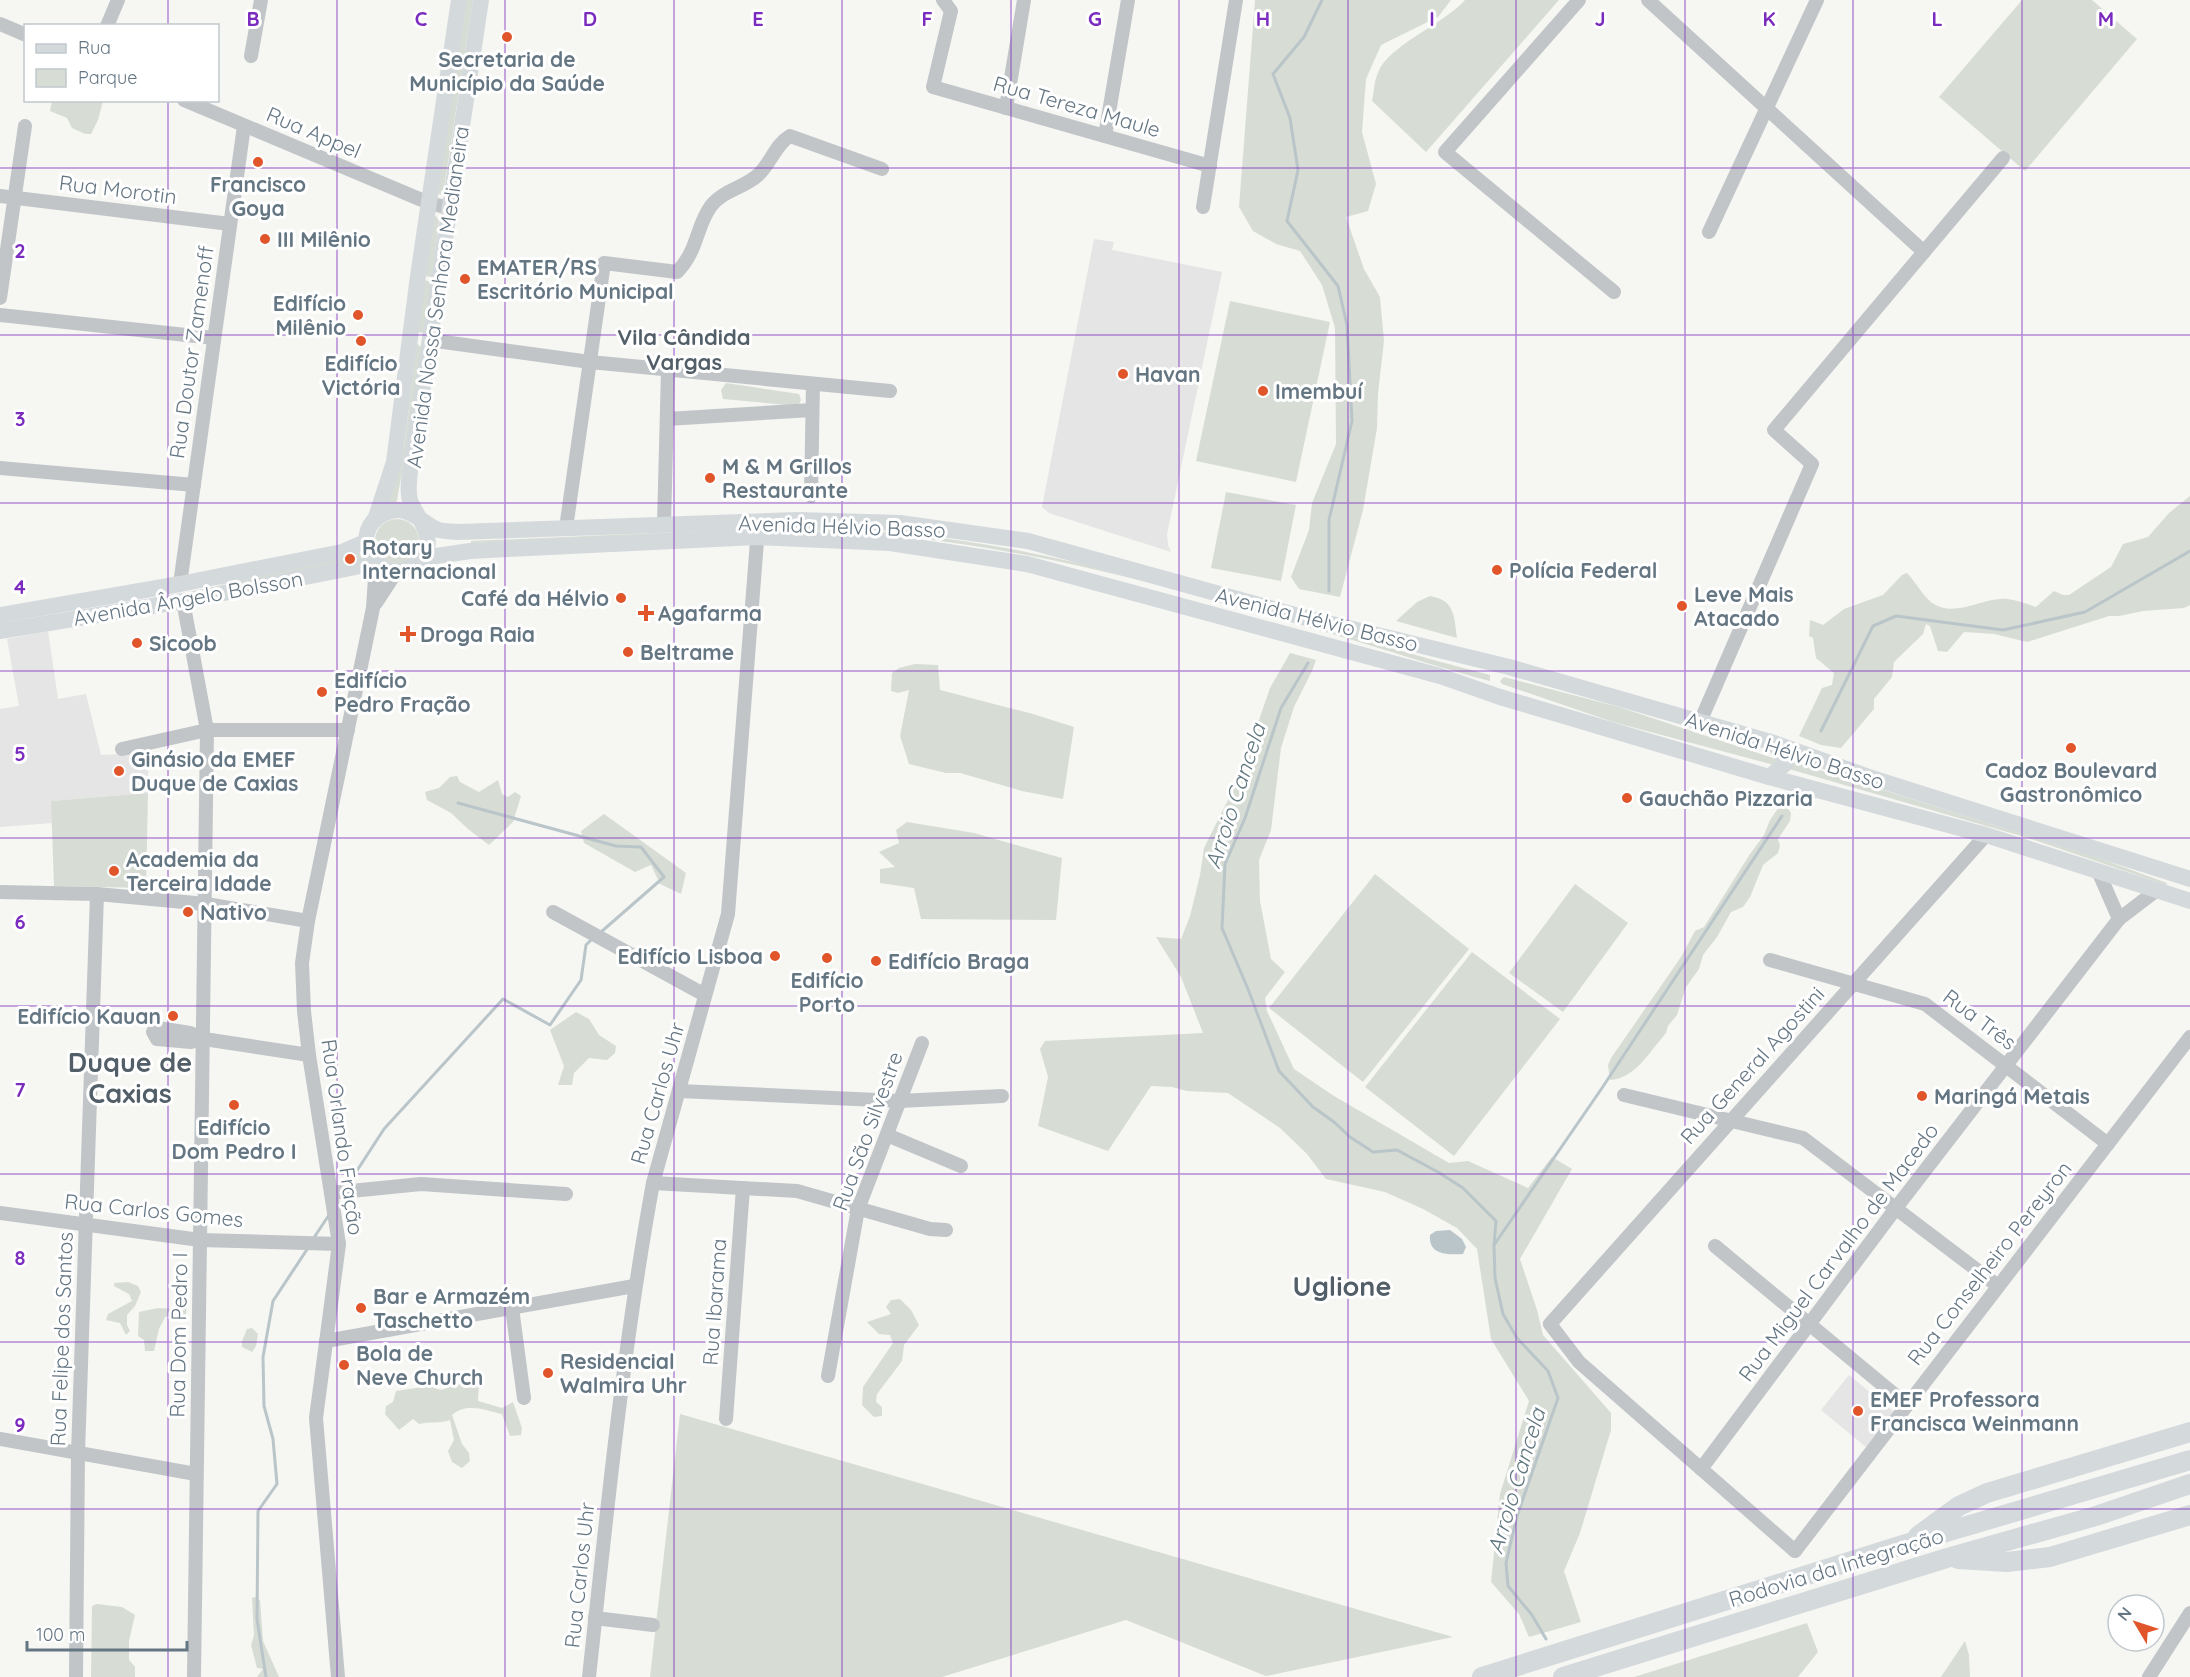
<svg xmlns="http://www.w3.org/2000/svg" width="2190" height="1677" font-family="Quicksand,sans-serif">
<style>
.built{fill:#e4e5e4}
.green{fill:#d7ddd4}
.water{fill:#b9c5c9}
.lines{fill:none;stroke-linecap:round;stroke-linejoin:round}
.stream{stroke:#b9c5c9;stroke-width:3}
.minor{stroke:#c1c5c8;stroke-width:14}
.major{stroke:#d4d9dc;stroke-width:16}
.highway{stroke:#d4d9dc;stroke-width:20}
.grid{fill:none;stroke:#7b2cbf;stroke-width:1.5;stroke-opacity:0.55}
.poi-dot{fill:#e05529;stroke:#fff;stroke-width:2}
.labels{text-anchor:middle;dominant-baseline:central;stroke-width:6;stroke-linejoin:round;paint-order:stroke}
.poi-label{font-size:21px;font-weight:bold;fill:#657683;stroke:#fff;text-anchor:start}
.street-label{font-size:21px;fill:#657683;stroke:#fff}
.neighbourhood-label{font-size:22px;font-weight:bold;fill:#535f68;stroke:#fff}
.water-label{font-size:22px;font-style:italic;fill:#61777f;stroke:#fff}
.district-label{font-size:27px;font-weight:bold;fill:#535f68;stroke:#fff}
.grid-label{font-size:20px;text-anchor:middle;font-weight:bold;fill:#7b2cbf;stroke:#fff;stroke-width:6;stroke-linejoin:round;paint-order:stroke}
</style>
<rect width="100%" height="100%" fill="#f6f6f3"/>
<!-- built -->
<g class="built">
<path d="M1094,239L1114,242L1112,250L1222,272L1167,534L1168,545L1171,552L1049,513L1042,507Z"/>
<path d="M48,631L58,699L86,694L101,755L148,753V793L52,801V823L0,827V709L19,706L7,639Z"/>
<path d="M1849,1375L1894,1412L1866,1447L1821,1410Z"/>
</g>
<!-- green -->
<g class="green">
<path d="M466,0H473L443,195L435,193Z"/>
<path d="M1255,0H1451L1438,17L1381,45L1366,79L1362,132L1376,184L1368,211L1346,217L1364,269L1380,297L1384,341L1378,393L1377,428L1363,510L1340,597L1299,589L1291,577L1309,530L1312,503L1336,444L1335,328L1322,285L1300,251L1276,244L1253,231L1239,207Z"/>
<path d="M1465,0H1559L1426,152L1372,101C1374,92 1374,81 1378,73C1387,46 1444,24 1465,0Z"/>
<path d="M2022,0H2092L2137,39L2025,171L1939,97Z"/>
<path d="M52,101H103L98,120L91,134H85L72,128L67,118L50,111Z"/>
<path d="M436,216L439,221L432,277L425,276L433,217Z"/>
<path d="M424,280L432,282L424,332L421,333L418,331Z"/>
<path d="M1230,301L1330,322L1296,482L1196,461Z"/>
<path d="M417,344L421,347L420,369L396,506L383,507L404,448Z"/>
<path d="M726,383L799,394L801,400L798,406L723,399L721,390Z"/>
<path d="M1226,492L1296,505L1281,581L1211,568Z"/>
<path d="M2190,496V605L2184,608L2143,611L2119,616H2109L2027,642L1994,634L1964,632L1947,652L1938,651L1930,626L1926,624L1923,634L1894,662L1892,677L1874,699V709L1841,748L1821,745L1799,736L1822,688L1832,685L1834,673L1816,658L1813,638L1809,636L1810,620L1823,625L1844,609L1883,595L1902,575L1907,573C1915,581 1923,596 1931,602C1955,620 1983,596 2008,599C2017,600 2027,604 2036,607L2054,591L2063,595H2069L2111,567L2123,544L2148,537L2169,513Z"/>
<circle cx="397" cy="541" r="22"/>
<path d="M804,528C1038,529 1266,618 1490,675V681C1446,670 1403,655 1359,642C1181,589 992,533 805,531Z"/>
<path d="M746,529V531L471,543V541Z"/>
<path d="M360,552L362,563L213,586Z"/>
<path d="M1430,596C1455,600 1454,616 1457,638L1396,621L1417,602Z"/>
<path d="M1290,653L1316,660L1312,671L1294,707L1281,748L1271,830L1259,860L1260,901L1271,959L1285,972L1265,998L1267,1011L1294,1069L1334,1096L1449,1163L1468,1161L1528,1188L1552,1157L1572,1169L1520,1259L1537,1310L1543,1335L1611,1413V1430L1580,1533L1564,1571L1581,1622L1529,1637L1519,1614L1491,1582L1500,1494L1529,1401L1491,1339L1477,1249L1457,1228L1423,1209L1385,1192L1326,1179L1307,1154L1280,1128L1228,1093L1187,1091L1172,1087L1151,1086L1108,1151L1038,1126L1048,1077L1040,1049L1045,1041L1203,1033L1181,977L1156,937L1181,939L1190,916L1200,875L1204,848L1239,778L1270,688Z"/>
<path d="M915,664L938,665L940,690L1033,714L1074,727L1063,799L1022,791L960,773H946L909,764L900,736L909,690L898,693L891,691L892,673L899,668Z"/>
<path d="M1504,677L1619,707L1779,760L1774,765L1613,722L1502,684L1500,681Z"/>
<path d="M1791,761L2096,857L2167,883L2166,885L2028,838L1789,769Z"/>
<path d="M457,776L460,782L479,792L498,780L502,794L508,797L515,792L521,796L513,822L489,845L468,829L451,813L427,800L425,792L439,788L450,777Z"/>
<path d="M148,793L146,888L54,886L51,801Z"/>
<path d="M1779,807H1787L1791,813L1790,821L1778,839L1780,846L1778,853L1763,865L1750,897L1743,907L1731,912L1717,937L1703,955L1699,969L1686,987L1677,1015L1668,1026L1666,1033C1650,1051 1635,1079 1610,1080L1608,1065L1611,1058L1681,957L1695,931L1704,927L1750,854L1764,835L1770,820Z"/>
<path d="M604,814L686,873L681,894L660,884L651,865L635,872L584,843L581,831Z"/>
<path d="M907,822L974,833L1062,858L1056,920L921,919L914,888L880,883V869L895,867L879,852L899,843L896,830Z"/>
<path d="M1375,874L1469,949L1363,1082L1269,1008Z"/>
<path d="M1575,884L1628,923L1563,1012L1509,973Z"/>
<path d="M1472,952L1560,1019L1454,1156L1365,1087Z"/>
<path d="M576,1012L589,1019L599,1035L616,1046L615,1053L607,1060L589,1058L574,1073L572,1085H558L564,1066L550,1030Z"/>
<path d="M128,1282L138,1286L141,1292L135,1306L127,1315V1325L130,1331L126,1335L120,1323L106,1320L108,1314L132,1301L129,1294L114,1286V1283Z"/>
<path d="M900,1299L911,1310L919,1325L904,1345L902,1361L877,1394L876,1402L882,1407V1416L874,1417L862,1405L863,1387L893,1343L890,1335L879,1334L867,1322L891,1314L886,1307L891,1300Z"/>
<path d="M185,1302L187,1304L186,1314L177,1318L171,1315L165,1317L159,1329L154,1351H145L144,1340L138,1336L139,1312L158,1308L177,1309Z"/>
<path d="M252,1328L258,1334L256,1346L252,1352L242,1347V1341L247,1329Z"/>
<path d="M471,1380L479,1383L478,1401L502,1408L513,1402L522,1428L521,1435L510,1436L502,1414C486,1410 466,1402 452,1415L462,1444L469,1453L470,1461L462,1468L452,1462L448,1451L454,1440L450,1420C439,1424 430,1421 419,1424L413,1419L399,1430L385,1414L386,1406L393,1402L396,1391L429,1386L441,1390Z"/>
<path d="M680,1414L1453,1637L1266,1676L1126,1620L942,1677H650Z"/>
<path d="M255,1597L260,1600L263,1641L279,1677H257L263,1669L257,1668L251,1645L254,1635L252,1598Z"/>
<path d="M97,1604L122,1607L135,1615L129,1641V1660L135,1667V1677H91L92,1606Z"/>
<path d="M1807,1623L1818,1652L1798,1677H1634Z"/>
<path d="M1965,1641L1969,1655L1970,1677H1941Z"/>
</g>
<!-- water -->
<path class="water" d="M1450,1230L1462,1239L1466,1247L1463,1254C1448,1255 1428,1255 1430,1235L1436,1231Z"/>
<g class="lines">
<!-- stream -->
<g class="stream">
<path d="M1322,0L1304,37L1273,74L1290,118L1298,170L1287,221L1338,286L1347,325L1352,421L1329,520V591"/>
<path d="M1308,663L1281,708L1245,818L1225,864L1222,928L1248,989L1279,1071L1313,1107L1334,1122L1350,1137L1373,1152L1397,1150L1438,1172L1463,1188L1496,1221L1494,1245L1495,1278L1503,1314L1517,1338L1548,1371L1558,1398L1517,1516L1506,1563L1508,1586L1532,1615L1546,1639"/>
<path d="M1821,731L1873,626L1896,616L2003,630L2085,612L2190,551"/>
<path d="M458,803L616,846L641,847L664,877L601,932"/>
<path d="M347,1186L384,1129L503,999L550,1025L581,980L586,945L593,938"/>
<path d="M313,1239L329,1215"/>
<path d="M1494,1245L1602,1088L1782,816"/>
<path d="M266,1677L257,1619L258,1511L277,1484L273,1439L264,1406L263,1357L273,1301L308,1248"/>
</g>
<!-- minor -->
<g class="minor">
<path d="M943,0L951,11L933,87L1210,166"/>
<path d="M1579,0L1445,152L1614,292"/>
<path d="M1648,0L1924,252"/>
<path d="M0,24L26,35"/>
<path d="M107,26L118,0"/>
<path d="M251,56L261,0"/>
<path d="M184,100L429,203L449,208"/>
<path d="M1006,108L1024,0"/>
<path d="M1105,136L1128,0"/>
<path d="M0,196L230,224"/>
<path d="M1203,207L1236,0"/>
<path d="M1709,232L1817,0"/>
<path d="M0,298L25,126"/>
<path d="M0,315L214,338"/>
<path d="M429,340L590,362L890,391"/>
<path d="M667,419L812,410"/>
<path d="M0,468L194,485"/>
<path d="M811,496L813,384"/>
<path d="M664,524L668,370"/>
<path d="M566,528L604,263L677,272C698,251 696,226 711,206C723,190 744,188 758,175C771,163 775,145 790,136L882,169"/>
<path d="M180,584L244,126"/>
<path d="M183,601L207,730L194,1677"/>
<path d="M376,603L393,577L404,570"/>
<path d="M1700,722L1812,464L1774,430L2003,158"/>
<path d="M122,749L207,730H348"/>
<path d="M2098,871L2119,919"/>
<path d="M0,892L97,894L206,904L308,921"/>
<path d="M553,912L705,995"/>
<path d="M1770,960L1925,1004L2108,1144"/>
<path d="M204,1039L191,1042L157,1039L153,1032L158,1028L190,1033L204,1039L309,1055"/>
<path d="M679,1091L899,1101L1002,1096"/>
<path d="M1624,1095L1803,1138L1998,1286"/>
<path d="M887,1135L961,1166"/>
<path d="M653,1183L797,1191L930,1229L946,1230"/>
<path d="M331,1193L421,1184L566,1194"/>
<path d="M0,1213L200,1240L339,1244"/>
<path d="M1715,1246L1907,1405"/>
<path d="M512,1308L524,1398"/>
<path d="M326,1341L634,1286"/>
<path d="M828,1376L858,1209L922,1043"/>
<path d="M726,1419L743,1188"/>
<path d="M0,1439L196,1474"/>
<path d="M1701,1469L1896,1208L2119,919L2157,890"/>
<path d="M1795,1551L1579,1362L1550,1324L1986,835"/>
<path d="M1795,1551L2190,1037"/>
<path d="M595,1618L653,1625"/>
<path d="M76,1677L78,1453L97,894"/>
<path d="M338,1677L316,1418L339,1244L309,1055L304,1011L302,963L308,921L373,608L376,563"/>
<path d="M589,1677C607,1512 623,1347 653,1183L728,914L758,528"/>
<path d="M2149,1677L2190,1613"/>
</g>
<!-- major -->
<g class="major">
<path d="M481,0L410,471C409,481 407,494 411,503C418,518 431,532 427,549C424,559 416,565 408,568C378,582 350,538 378,517C384,513 391,510 399,510C413,511 424,523 436,529C443,532 451,531 458,532L797,520L900,523L1028,541L1295,615L1509,667L1774,743L1866,776L2190,879"/>
<path d="M375,520L394,462L418,276L459,0"/>
<path d="M423,558L470,551L507,549L757,537L890,543L1027,564L1440,676L1500,697L1769,777L1986,835L2190,901"/>
<path d="M0,615L180,584L342,552L365,542"/>
<path d="M0,631L183,601L376,563"/>
<path d="M1769,777L1785,764L1784,758L1774,743"/>
</g>
<!-- highway -->
<g class="highway">
<path d="M1918,1536L1959,1506L1987,1493L2190,1432"/>
<path d="M1958,1559L2007,1562L2050,1557L2190,1515"/>
<path d="M1482,1677L1909,1543L2190,1460"/>
<path d="M1563,1677L1947,1558L2096,1516L2190,1484"/>
</g>
</g>
<!-- grid -->
<path class="grid" d="M168,0V26M337,0V1677M505,0V1677M674,0V1677M842,0V1677M1011,0V1677M1179,0V1677M1348,0V1677M1516,0V1677M1685,0V1677M1853,0V1677M2022,0V1677M168,100V1677M0,168H2190M0,335H2190M0,503H2190M0,671H2190M0,838H2190M0,1006H2190M0,1174H2190M0,1342H2190M0,1509H2190"/>
<!-- markers -->
<g class="poi-dot">
<circle cx="507" cy="37" r="6"/>
<circle cx="258" cy="162" r="6"/>
<circle cx="265" cy="239" r="6"/>
<circle cx="465" cy="279" r="6"/>
<circle cx="358" cy="315" r="6"/>
<circle cx="361" cy="341" r="6"/>
<circle cx="1123" cy="374" r="6"/>
<circle cx="1263" cy="391" r="6"/>
<circle cx="710" cy="478" r="6"/>
<circle cx="350" cy="559" r="6"/>
<circle cx="1497" cy="570" r="6"/>
<circle cx="621" cy="598" r="6"/>
<circle cx="1682" cy="606" r="6"/>
<path d="M643 604h6v6h6v6h-6v6h-6v-6h-6v-6h6z"/>
<path d="M405 625h6v6h6v6h-6v6h-6v-6h-6v-6h6z"/>
<circle cx="137" cy="643" r="6"/>
<circle cx="628" cy="652" r="6"/>
<circle cx="322" cy="692" r="6"/>
<circle cx="2071" cy="748" r="6"/>
<circle cx="119" cy="771" r="6"/>
<circle cx="1627" cy="798" r="6"/>
<circle cx="114" cy="871" r="6"/>
<circle cx="188" cy="912" r="6"/>
<circle cx="775" cy="956" r="6"/>
<circle cx="827" cy="958" r="6"/>
<circle cx="876" cy="961" r="6"/>
<circle cx="173" cy="1016" r="6"/>
<circle cx="1922" cy="1096" r="6"/>
<circle cx="234" cy="1105" r="6"/>
<circle cx="361" cy="1308" r="6"/>
<circle cx="344" cy="1365" r="6"/>
<circle cx="548" cy="1373" r="6"/>
<circle cx="1858" cy="1411" r="6"/>
</g>
<g class="labels">
<!-- poi labels -->
<g class="poi-label">
<text x="507" y="59" text-anchor="middle">Secretaria de<tspan x="507" dy="24">Município da Saúde</tspan></text>
<text x="258" y="184" text-anchor="middle">Francisco<tspan x="258" dy="24">Goya</tspan></text>
<text x="277" y="239">III Milênio</text>
<text x="477" y="267">EMATER/RS<tspan x="477" dy="24">Escritório Municipal</tspan></text>
<text x="346" y="303" text-anchor="end">Edifício<tspan x="346" dy="24">Milênio</tspan></text>
<text x="361" y="363" text-anchor="middle">Edifício<tspan x="361" dy="24">Victória</tspan></text>
<text x="1135" y="374">Havan</text>
<text x="1275" y="391">Imembuí</text>
<text x="722" y="466">M &amp; M Grillos<tspan x="722" dy="24">Restaurante</tspan></text>
<text x="362" y="547">Rotary<tspan x="362" dy="24">Internacional</tspan></text>
<text x="1509" y="570">Polícia Federal</text>
<text x="1694" y="594">Leve Mais<tspan x="1694" dy="24">Atacado</tspan></text>
<text x="609" y="598" text-anchor="end">Café da Hélvio</text>
<text x="658" y="613">Agafarma</text>
<text x="420" y="634">Droga Raia</text>
<text x="149" y="643">Sicoob</text>
<text x="640" y="652">Beltrame</text>
<text x="334" y="680">Edifício<tspan x="334" dy="24">Pedro Fração</tspan></text>
<text x="131" y="759">Ginásio da EMEF<tspan x="131" dy="24">Duque de Caxias</tspan></text>
<text x="2071" y="770" text-anchor="middle">Cadoz Boulevard<tspan x="2071" dy="24">Gastronômico</tspan></text>
<text x="1639" y="798">Gauchão Pizzaria</text>
<text x="126" y="859">Academia da<tspan x="126" dy="24">Terceira Idade</tspan></text>
<text x="200" y="912">Nativo</text>
<text x="763" y="956" text-anchor="end">Edifício Lisboa</text>
<text x="888" y="961">Edifício Braga</text>
<text x="827" y="980" text-anchor="middle">Edifício<tspan x="827" dy="24">Porto</tspan></text>
<text x="161" y="1016" text-anchor="end">Edifício Kauan</text>
<text x="1934" y="1096">Maringá Metais</text>
<text x="234" y="1127" text-anchor="middle">Edifício<tspan x="234" dy="24">Dom Pedro I</tspan></text>
<text x="373" y="1296">Bar e Armazém<tspan x="373" dy="24">Taschetto</tspan></text>
<text x="356" y="1353">Bola de<tspan x="356" dy="24">Neve Church</tspan></text>
<text x="560" y="1361">Residencial<tspan x="560" dy="24">Walmira Uhr</tspan></text>
<text x="1870" y="1399">EMEF Professora<tspan x="1870" dy="24">Francisca Weinmann</tspan></text>
</g>
<!-- street labels -->
<g class="street-label">
<text transform="translate(1077 106) rotate(16)">Rua Tereza Maule</text>
<text transform="translate(314 132) rotate(23)">Rua Appel</text>
<text transform="translate(118 189) rotate(7)">Rua Morotin</text>
<text transform="translate(437 297) rotate(-82)">Avenida Nossa Senhora Medianeira</text>
<text transform="translate(191 352) rotate(-82)">Rua Doutor Zamenoff</text>
<text transform="translate(842 526) rotate(2)">Avenida Hélvio Basso</text>
<text transform="translate(188 598) rotate(-10)">Avenida Ângelo Bolsson</text>
<text transform="translate(1317 619) rotate(14)">Avenida Hélvio Basso</text>
<text transform="translate(1785 750) rotate(18)">Avenida Hélvio Basso</text>
<text transform="translate(1980 1019) rotate(37)">Rua Três</text>
<text transform="translate(1752 1065) rotate(-48)">Rua General Agostini</text>
<text transform="translate(657 1093) rotate(-74)">Rua Carlos Uhr</text>
<text transform="translate(867 1131) rotate(-70)">Rua São Silvestre</text>
<text transform="translate(343 1137) rotate(82)">Rua Orlando Fração</text>
<text transform="translate(154 1210) rotate(6)">Rua Carlos Gomes</text>
<text transform="translate(1838 1252) rotate(-53)">Rua Miguel Carvalho de Macedo</text>
<text transform="translate(1989 1263) rotate(-52)">Rua Conselheiro Pereyron</text>
<text transform="translate(714 1302) rotate(-86)">Rua Ibarama</text>
<text transform="translate(178 1335) rotate(-89)">Rua Dom Pedro I</text>
<text transform="translate(61 1339) rotate(-88)">Rua Felipe dos Santos</text>
<text transform="translate(1836 1567) rotate(-17)">Rodovia da Integração</text>
<text transform="translate(579 1575) rotate(-84)">Rua Carlos Uhr</text>
</g>
<!-- neighbourhood labels -->
<g class="neighbourhood-label">
<text x="684" y="337">Vila Cândida<tspan x="684" dy="25">Vargas</tspan></text>
</g>
<!-- water labels -->
<g class="water-label">
<text transform="translate(1235 796) rotate(-72)">Arroio Cancela</text>
<text transform="translate(1516 1481) rotate(-73)">Arroio Cancela</text>
</g>
<!-- district labels -->
<g class="district-label">
<text x="130" y="1062">Duque de<tspan x="130" dy="31">Caxias</tspan></text>
<text x="1342" y="1286">Uglione</text>
</g>
</g>
<g class="grid-label">
<text x="253" y="26">B</text>
<text x="421" y="26">C</text>
<text x="590" y="26">D</text>
<text x="758" y="26">E</text>
<text x="927" y="26">F</text>
<text x="1095" y="26">G</text>
<text x="1263" y="26">H</text>
<text x="1432" y="26">I</text>
<text x="1600" y="26">J</text>
<text x="1769" y="26">K</text>
<text x="1937" y="26">L</text>
<text x="2106" y="26">M</text>
<text x="20" y="258">2</text>
<text x="20" y="426">3</text>
<text x="20" y="594">4</text>
<text x="20" y="761">5</text>
<text x="20" y="929">6</text>
<text x="20" y="1097">7</text>
<text x="20" y="1265">8</text>
<text x="20" y="1432">9</text>
</g>
<!-- legend -->
<rect x="24" y="24" width="195" height="78" fill="#ffffff" stroke="#c1c8cd" stroke-width="1.5"/>
<rect x="36" y="44" width="30" height="9" fill="#d4d9dc" stroke="#c1c8cd" stroke-width="1.5"/>
<text x="78" y="54" font-size="18" fill="#657683">Rua</text>
<rect x="36" y="69" width="30" height="18" fill="#d7ddd4" stroke="#c1c8cd" stroke-width="1.5"/>
<text x="78" y="84" font-size="18" fill="#657683">Parque</text>
<!-- north arrow -->
<g transform="translate(2136 1623) rotate(309)"><circle r="28" fill="#ffffff" stroke="#c1c8cd" stroke-width="1.5"/>
<path d="M0-4.5L10 22L0 15L-10 22Z" fill="#e05529"/>
<text y="-9" font-size="16" font-weight="bold" text-anchor="middle" fill="#657683">N</text>
</g>
<!-- scale -->
<path d="M27 1641v9h160v-9" fill="none" stroke="#657683" stroke-width="3"/>
<text x="36" y="1641" font-size="18" fill="#657683" stroke="#ffffff" stroke-width="4.5" paint-order="stroke">100 m</text>
</svg>
